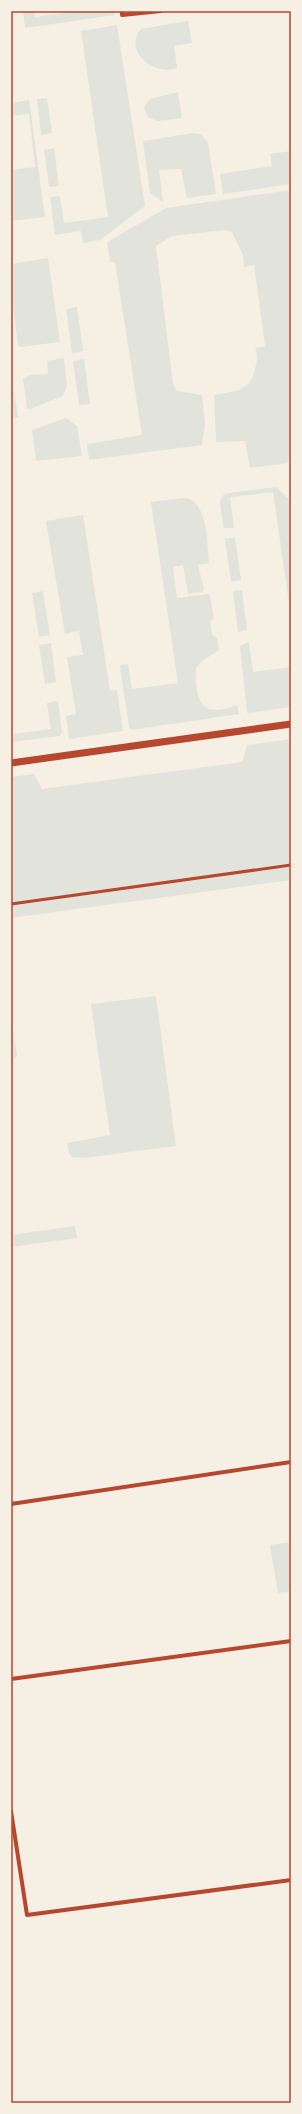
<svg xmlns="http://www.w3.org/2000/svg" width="302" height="2114" font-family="'IBM Plex Serif',serif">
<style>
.green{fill:#e2e4dc}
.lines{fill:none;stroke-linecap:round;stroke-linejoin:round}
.service{stroke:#b5482f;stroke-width:3}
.minor{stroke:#b5482f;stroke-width:4}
.tertiary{stroke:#b5482f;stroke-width:7}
.neatline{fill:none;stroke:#b5482f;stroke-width:1.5}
</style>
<rect width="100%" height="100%" fill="#f6efe4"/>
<!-- green -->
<g class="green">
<path d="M23,11H34L35,17L76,11H115V15L25,28Z"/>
<path d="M188,21L192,43L174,46L177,68C155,77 122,51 141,29Z"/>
<path d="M117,25L145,206L100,240L83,243L81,231L55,235L50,197L60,196L64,223L108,217L81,31Z"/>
<path d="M178,92L182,118L157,121L148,117L144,107L150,99Z"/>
<path d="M47,98L52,133L41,135L37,99Z"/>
<path d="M29,100L45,217L11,221V170L35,167L29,114L11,116V103Z"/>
<path d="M193,133L202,135L208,143L216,194L187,198L181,169L159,170L163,202L150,193L143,141Z"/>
<path d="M54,148L59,186L49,187L44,150Z"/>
<path d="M291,151V184L223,194L220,174L272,166L270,154Z"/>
<path d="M291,190V454L287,463L250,468L245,441L216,442L214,395C233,391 251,392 255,369C257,361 258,356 255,348L265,346L254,265L244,267L243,255L232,232L226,230L172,236L156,246L173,384L177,391L202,395L205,424L202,445L89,460L87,444L142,435L115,262H110L107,242L166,208Z"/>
<path d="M48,258L60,342L21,347L18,346L11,290V264Z"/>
<path d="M77,307L83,351L72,353L66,309Z"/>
<path d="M64,358L67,386L63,396L30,409L27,408L23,379L30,375L48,374L47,361Z"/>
<path d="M84,359L90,404L79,405L73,361Z"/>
<path d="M11,372L18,417L11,418Z"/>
<path d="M66,418L77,426L82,456L36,461L32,430Z"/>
<path d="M276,487L291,501V617L273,492L230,497L234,528H225L223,526L220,502L223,495L229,493Z"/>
<path d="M183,498C208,498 207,543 209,563L198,565L204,590L202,592L188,594L183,565L173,567L177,598L208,594L210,596L214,619L210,621L212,635L217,638L219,650C213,655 204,658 199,664C194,669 196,676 196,682C198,711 211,715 237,705L239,714L131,730L129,727L120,667L121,665L128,664L132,689L178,683L151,502Z"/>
<path d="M83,515L110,691L117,690L123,731L69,739L66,716L76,714L67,657L83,655L79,631L65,634L46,521Z"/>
<path d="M235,537L241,580L231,582L225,539Z"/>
<path d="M242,590L247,630L238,632L233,591Z"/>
<path d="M43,591L50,635L39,637L32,593Z"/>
<path d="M249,642L253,672L291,667V707L247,713L240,646Z"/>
<path d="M51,643L56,682L45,684L39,645Z"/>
<path d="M58,701L62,732L60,736L11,742V734L51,729L47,703Z"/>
<path d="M291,739V880L11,918V777L34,774L42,789L242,762L247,745Z"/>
<path d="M156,996L176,1146L84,1158L72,1157L69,1153L67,1143L110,1135L91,1004Z"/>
<path d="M11,1016L17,1056L11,1063Z"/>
<path d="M75,1226L77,1238L11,1247V1235Z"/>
<path d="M291,1542V1591L278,1593L270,1545Z"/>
</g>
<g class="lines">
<!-- service -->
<path class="service" d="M11,904L291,865"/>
<!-- minor -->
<g class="minor">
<path d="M122,11V15L161,11"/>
<path d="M11,1504L291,1462"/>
<path d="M11,1679L291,1641"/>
<path d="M11,1811L27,1915L291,1880"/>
</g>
<!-- tertiary -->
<path class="tertiary" d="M11,763L291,724"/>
</g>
<!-- border -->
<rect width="302" height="2114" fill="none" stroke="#f6efe4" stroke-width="24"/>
<rect x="12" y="12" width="278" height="2090" class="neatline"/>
</svg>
